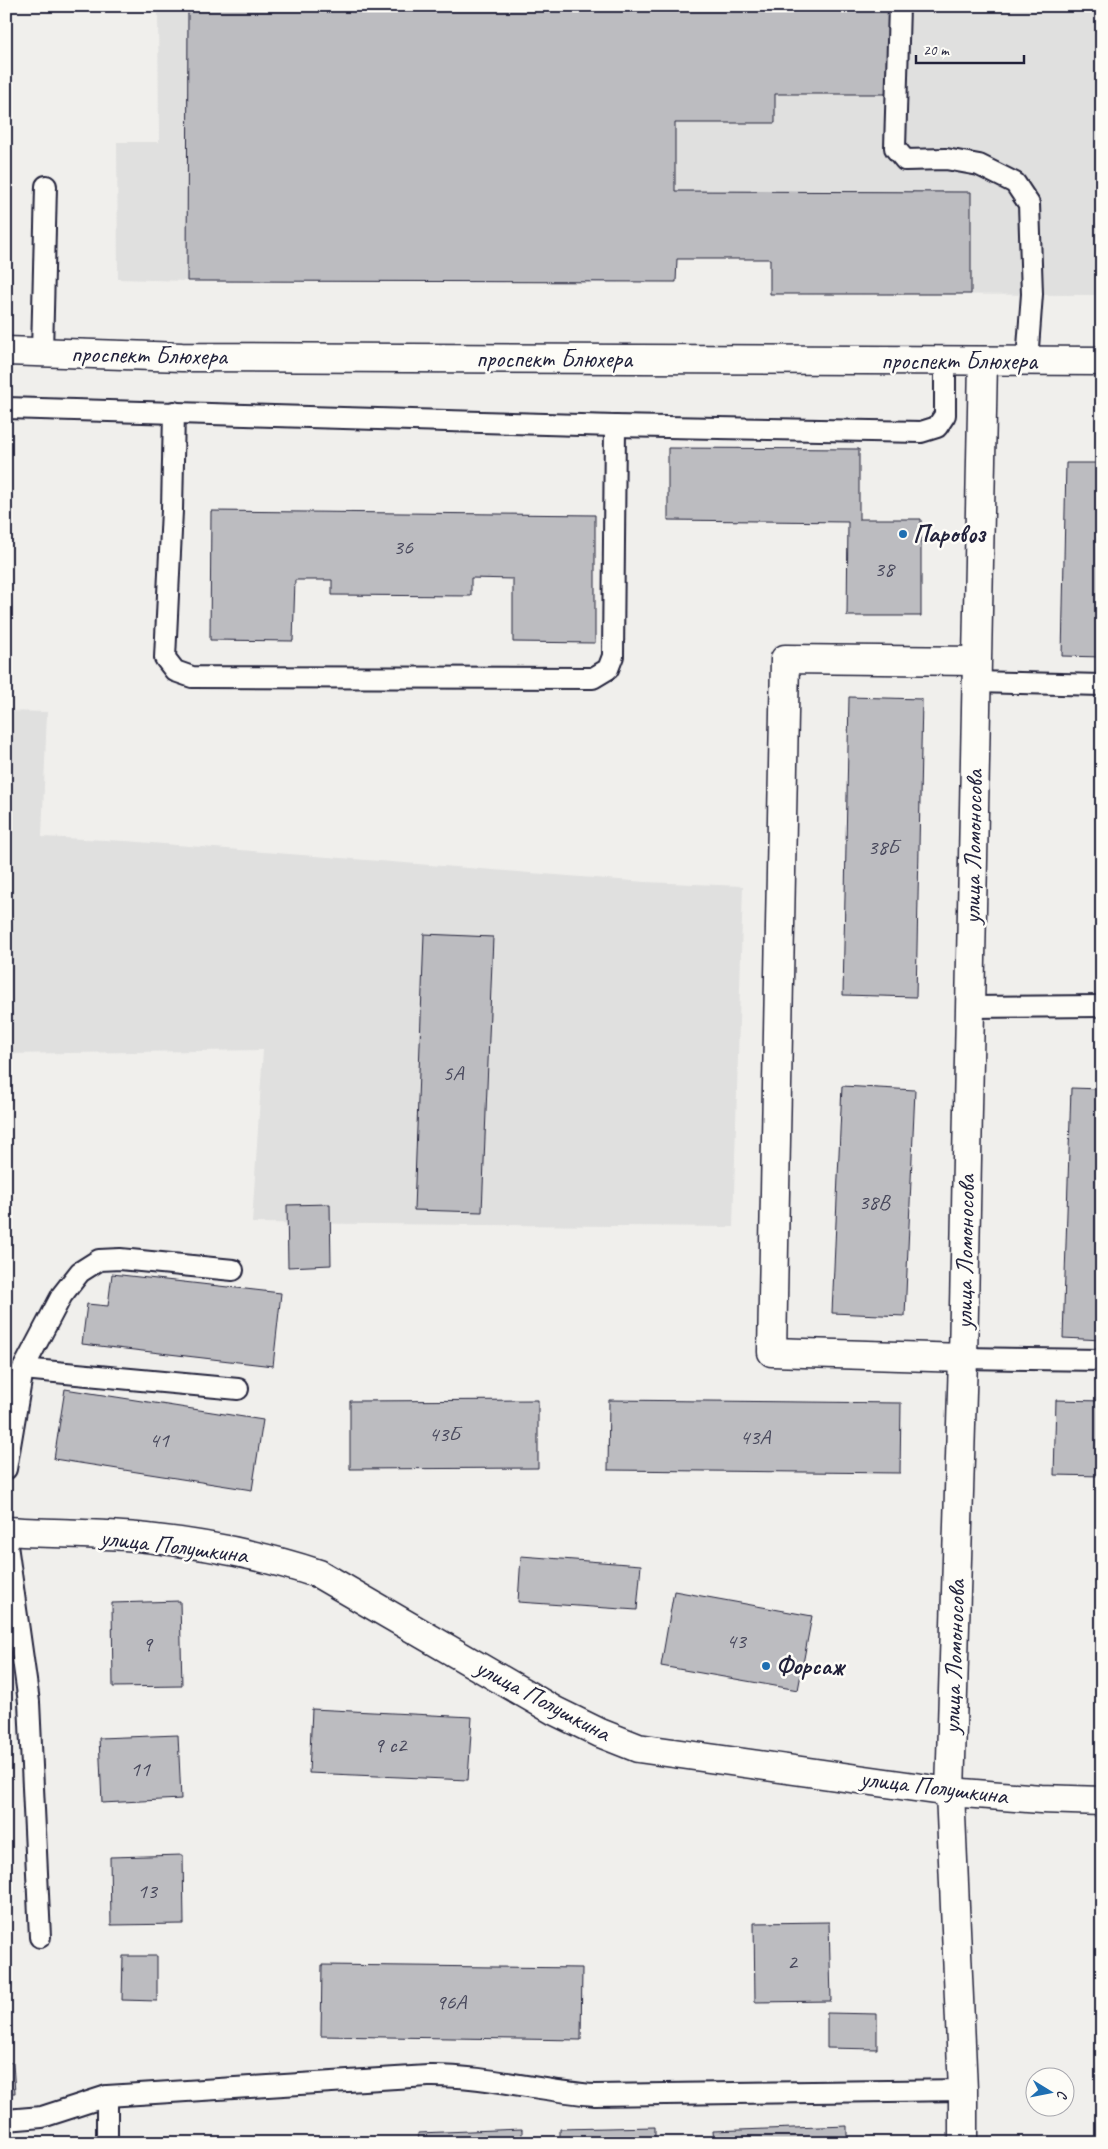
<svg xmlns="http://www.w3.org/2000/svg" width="1108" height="2149" font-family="Caveat,sans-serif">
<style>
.built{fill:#e0e0df}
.building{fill:#bcbcc0;stroke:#22223b}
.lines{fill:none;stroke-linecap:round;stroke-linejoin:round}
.lane-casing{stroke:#22223b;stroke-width:24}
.street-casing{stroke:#22223b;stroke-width:31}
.secondary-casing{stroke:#22223b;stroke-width:31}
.lane{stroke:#fdfcf7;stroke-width:20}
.street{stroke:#fdfcf7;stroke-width:28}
.secondary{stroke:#fdfcf7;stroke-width:28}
.poi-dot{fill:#1f6fb2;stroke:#fdfcf7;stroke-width:2}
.labels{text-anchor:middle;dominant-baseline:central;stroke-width:5;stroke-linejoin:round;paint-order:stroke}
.number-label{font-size:22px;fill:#48485c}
.street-label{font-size:25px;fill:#22223b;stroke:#fdfcf7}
.poi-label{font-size:25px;font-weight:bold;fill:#22223b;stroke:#fdfcf7;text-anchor:start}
</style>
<rect width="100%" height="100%" fill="#f0efec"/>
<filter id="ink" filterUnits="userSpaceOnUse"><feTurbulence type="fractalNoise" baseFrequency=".02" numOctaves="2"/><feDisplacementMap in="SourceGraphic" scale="10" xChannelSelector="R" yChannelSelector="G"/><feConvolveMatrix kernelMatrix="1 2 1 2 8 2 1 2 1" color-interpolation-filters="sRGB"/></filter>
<g filter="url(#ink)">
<!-- built -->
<g class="built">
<path d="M158,6H1102V295L770,294L769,259H677L676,282L187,281L118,279L117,142H159Z"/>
<path d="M6,711L47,712L42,837L126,841L645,882L743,886L733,1227L252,1223L263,1050L6,1054Z"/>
</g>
<!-- building -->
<g class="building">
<path d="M188,6H894V94H775V123H675V191L971,192V294H770V259H677L676,282L187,281Z"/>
<path d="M668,448L859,449V519H921V616H847L848,522L668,520Z"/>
<path d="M1066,463H1102V657L1062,656Z"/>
<path d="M211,511L595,515V643L513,642V579L471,578V596L332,595V580H295L293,641L210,640Z"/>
<path d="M849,697L922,699L916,997L843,995Z"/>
<path d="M1102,801V940L1098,939Z"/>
<path d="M424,934L493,937L482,1212L414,1210Z"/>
<path d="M842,1086L915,1090L905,1316L832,1313Z"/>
<path d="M1071,1088L1102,1089V1340L1063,1338Z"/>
<path d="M330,1204L331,1265L288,1267L287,1205Z"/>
<path d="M112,1274L281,1293L273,1366L82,1344L87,1304L108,1306Z"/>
<path d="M65,1389L263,1420L252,1490L54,1459Z"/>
<path d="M538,1400V1468L350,1469V1401Z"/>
<path d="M609,1400L901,1403L900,1473L608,1470Z"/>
<path d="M1056,1400L1102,1401V1476L1054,1475Z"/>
<path d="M521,1556L641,1565L637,1610L518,1602Z"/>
<path d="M674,1591L812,1616L798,1690L661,1666Z"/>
<path d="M180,1601L182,1686L113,1687L112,1603Z"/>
<path d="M312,1709L472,1717L468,1780L309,1773Z"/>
<path d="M178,1735L181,1799L102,1803L99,1738Z"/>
<path d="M183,1855L184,1924L111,1925L110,1857Z"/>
<path d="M829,1922L831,2001L755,2002L754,1923Z"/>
<path d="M123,1956H157V2001L122,2000Z"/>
<path d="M322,1965L582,1968L581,2040L321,2036Z"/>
<path d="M827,2013L877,2014V2049L827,2048Z"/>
<path d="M6,2062L13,2063L15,2093H6Z"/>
<path d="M847,2126V2143H714L713,2131Z"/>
<path d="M655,2127V2143H560V2129Z"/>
<path d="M522,2129V2143H419L418,2133Z"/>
<rect x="1078" y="2138" width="24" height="5"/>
</g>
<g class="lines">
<defs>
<g id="lane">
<path d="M899,6L895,148L905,160L946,159L979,165L1015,183L1029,204L1032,294L1027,361"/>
<path d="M42,352L46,186"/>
<path d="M6,408L615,426L921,432L937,427L945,415V361"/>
<path d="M174,412L172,510L165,658L175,671L192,677L593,678L608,669L613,656L615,426"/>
<path d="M976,682L1102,685"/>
<path d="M969,1007L1102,1006"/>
<path d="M963,1358L1102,1360"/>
<path d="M23,1369L238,1389"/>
<path d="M6,1469L23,1369L62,1295L80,1272L99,1260L120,1259L233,1270"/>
<path d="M6,1538L29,1702L40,1937"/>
<path d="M107,2096V2143"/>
<path d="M6,2120L42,2117L107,2096L428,2076C484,2075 540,2091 595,2095L963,2090"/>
</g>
<g id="street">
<path d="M963,1358L772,1352L785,659L976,661"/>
<path d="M6,1531C53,1534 101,1533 147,1538C203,1544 265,1556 319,1574L555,1711L600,1733L638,1748L950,1792L1041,1799L1102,1801"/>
<path d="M963,2143V2090L950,1792L963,1358L983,361"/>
</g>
<path id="secondary" d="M6,351L182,357L1102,361"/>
</defs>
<!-- lane casing -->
<use href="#lane" class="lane-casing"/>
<!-- street casing -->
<use href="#street" class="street-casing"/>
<!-- secondary casing -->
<use href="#secondary" class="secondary-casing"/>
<!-- lane -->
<use href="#lane" class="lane"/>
<!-- street -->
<use href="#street" class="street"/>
<!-- secondary -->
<use href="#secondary" class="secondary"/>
</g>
</g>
<!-- markers -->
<g class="poi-dot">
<circle cx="903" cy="534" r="5"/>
<circle cx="766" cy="1666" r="5"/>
</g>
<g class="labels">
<!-- number labels -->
<g class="number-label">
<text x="403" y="547">36</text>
<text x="884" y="569">38</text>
<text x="883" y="847">38Б</text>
<text x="453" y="1073">5А</text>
<text x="874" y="1202">38В</text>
<text x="444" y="1434">43Б</text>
<text x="755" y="1437">43А</text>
<text x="159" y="1440">41</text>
<text x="736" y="1641">43</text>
<text x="147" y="1644">9</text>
<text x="390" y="1745">9 с2</text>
<text x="140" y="1769">11</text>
<text x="147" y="1891">13</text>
<text x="792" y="1962">2</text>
<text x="451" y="2002">96А</text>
</g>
<!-- street labels -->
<g class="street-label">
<text transform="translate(149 355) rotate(1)">проспект Блюхера</text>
<text x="554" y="359">проспект Блюхера</text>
<text x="959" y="361">проспект Блюхера</text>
<text transform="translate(973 847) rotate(-89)">улица Ломоносова</text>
<text transform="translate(965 1252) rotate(-89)">улица Ломоносова</text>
<text transform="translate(174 1546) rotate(7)">улица Полушкина</text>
<text transform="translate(954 1657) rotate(-88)">улица Ломоносова</text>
<text transform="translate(543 1700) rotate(28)">улица Полушкина</text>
<text transform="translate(934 1787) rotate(7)">улица Полушкина</text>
</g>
<!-- poi labels -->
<g class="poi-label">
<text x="913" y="534">Паровоз</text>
<text x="776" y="1666">Форсаж</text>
</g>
</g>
<!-- margin -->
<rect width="1108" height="2149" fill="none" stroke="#fdfcf7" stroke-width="25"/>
<rect x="12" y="12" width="1083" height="2124" fill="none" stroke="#22223b" stroke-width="2" filter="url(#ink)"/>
<!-- north arrow -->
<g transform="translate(1050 2092) rotate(100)"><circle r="24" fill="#fdfcf7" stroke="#a5a5ac"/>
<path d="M0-4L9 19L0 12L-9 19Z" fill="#1f6fb2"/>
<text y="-8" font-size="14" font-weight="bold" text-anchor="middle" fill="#22223b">С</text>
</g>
<!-- scale -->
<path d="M916 55v8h108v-8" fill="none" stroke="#22223b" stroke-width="2.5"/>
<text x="923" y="55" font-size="15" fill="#22223b" stroke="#fdfcf7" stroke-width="4" paint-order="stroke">20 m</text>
</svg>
